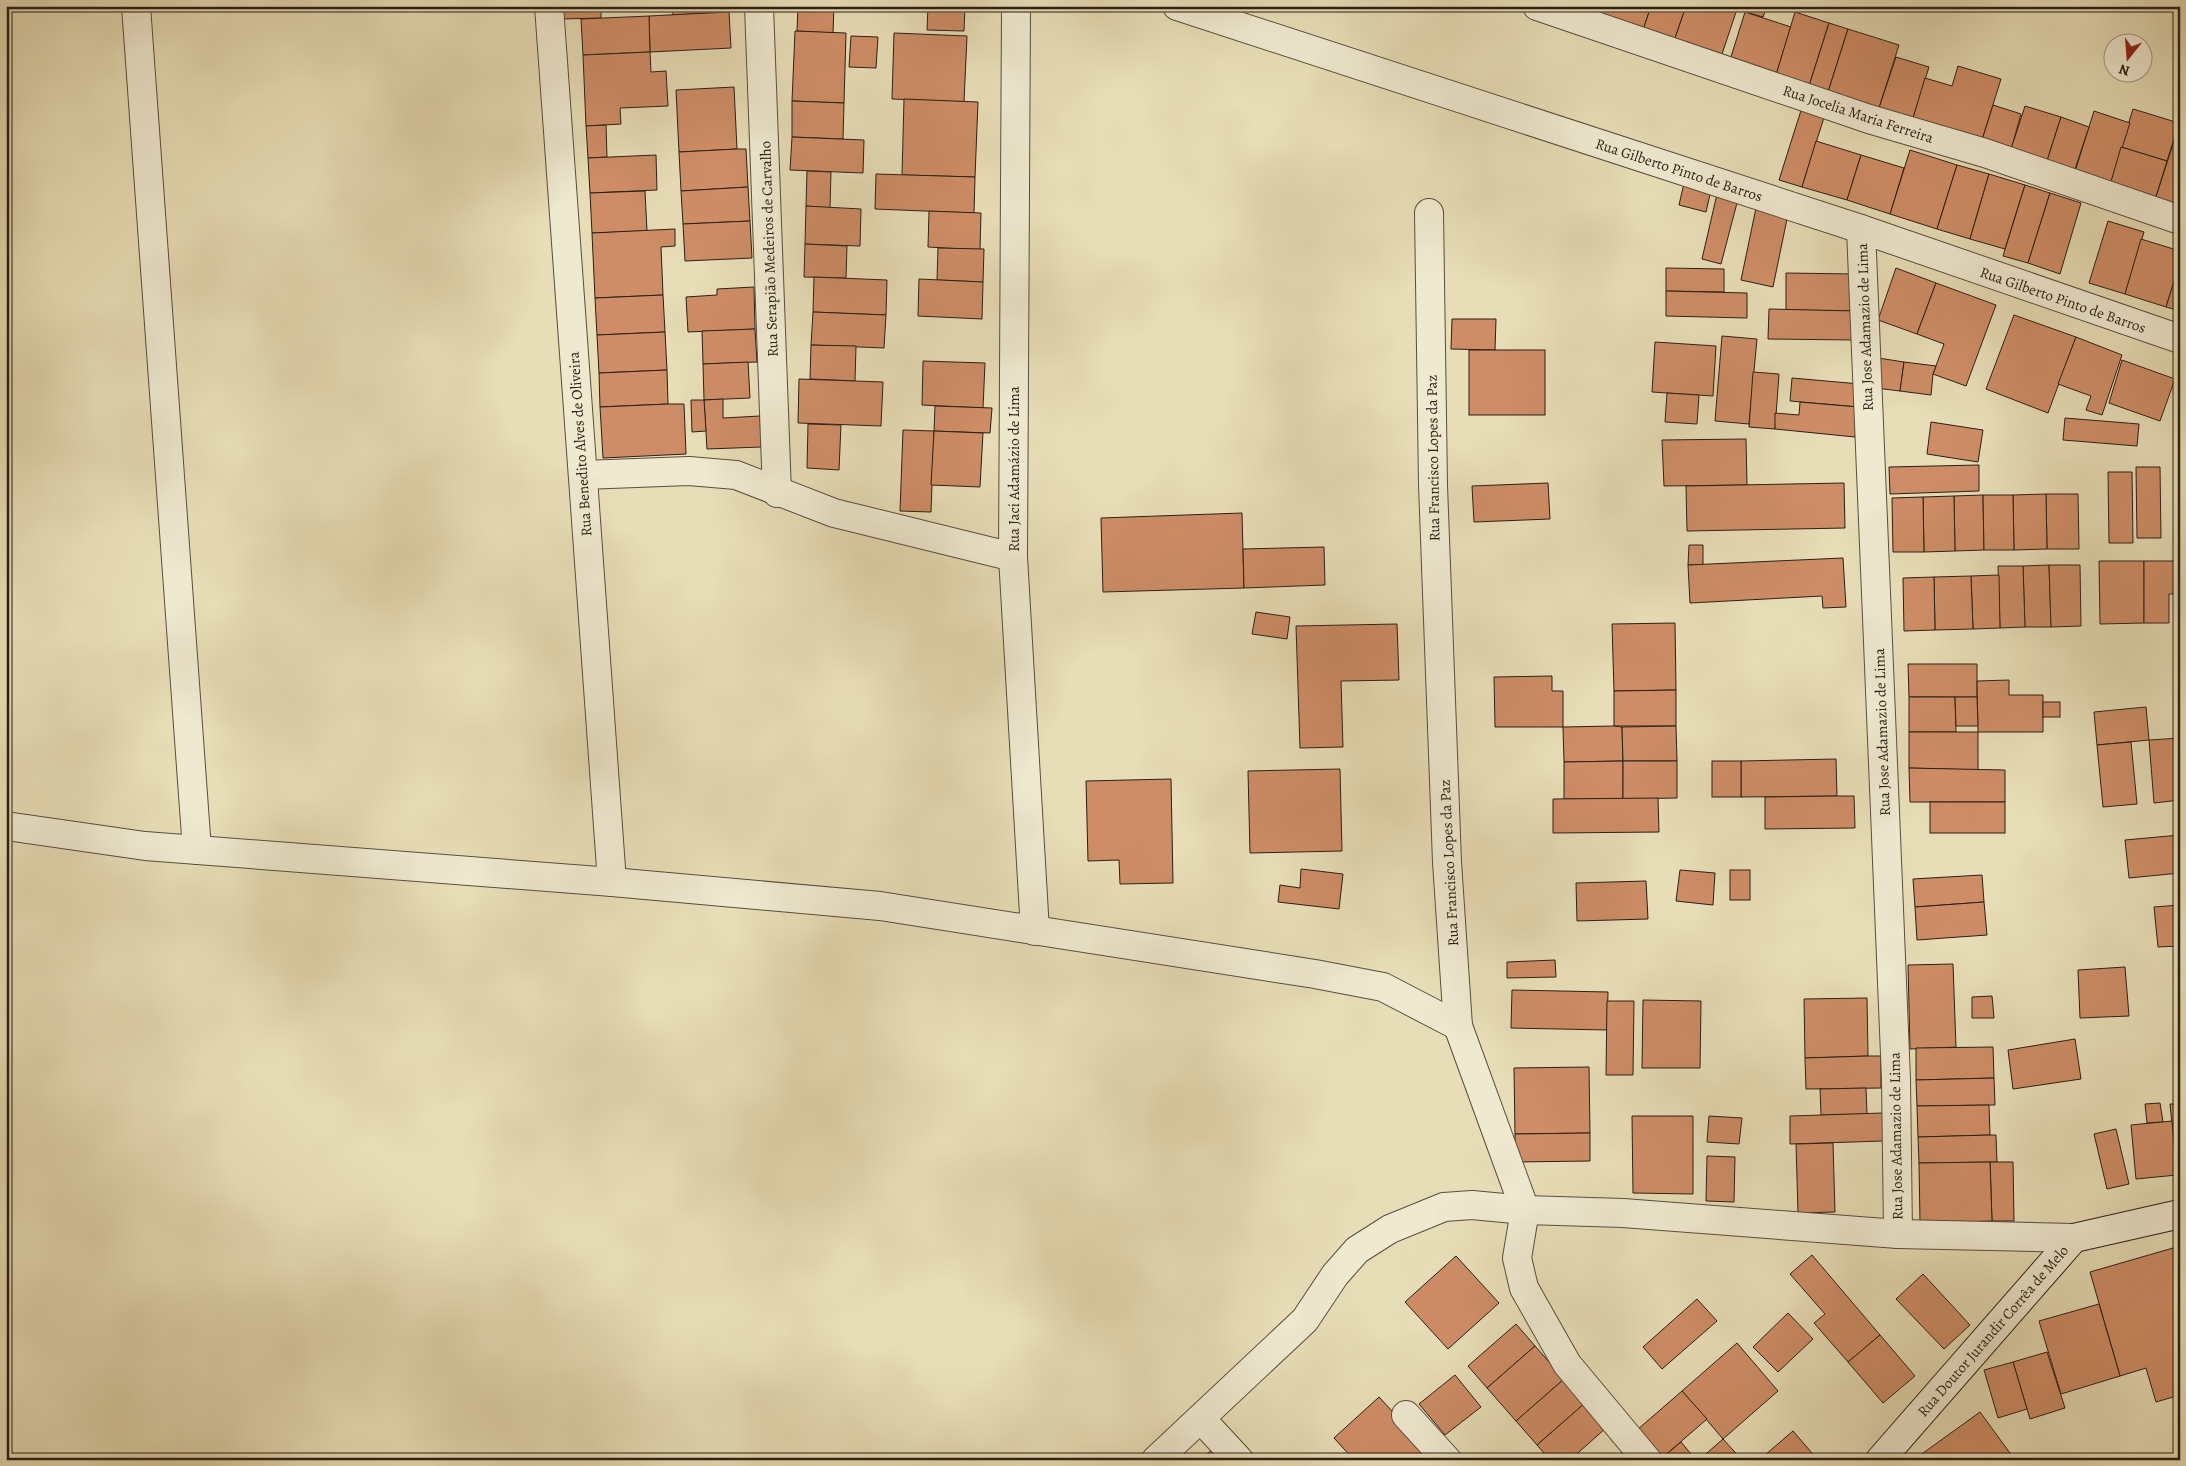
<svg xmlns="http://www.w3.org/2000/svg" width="2186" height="1466" font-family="Alegreya,serif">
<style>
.building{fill:#ce8d66;stroke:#2a1f15}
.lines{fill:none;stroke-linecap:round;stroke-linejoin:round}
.street-casing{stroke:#594e3d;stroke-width:30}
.secondary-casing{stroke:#2a1f15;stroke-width:30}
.street{stroke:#efe9d0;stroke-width:28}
.secondary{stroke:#efe9d0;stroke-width:28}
.labels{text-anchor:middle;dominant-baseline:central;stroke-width:5;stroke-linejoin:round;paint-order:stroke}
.street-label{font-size:15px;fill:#2a1f15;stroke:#efe9d0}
</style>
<rect width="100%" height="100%" fill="#e7ddb6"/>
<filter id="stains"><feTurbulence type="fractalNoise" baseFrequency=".004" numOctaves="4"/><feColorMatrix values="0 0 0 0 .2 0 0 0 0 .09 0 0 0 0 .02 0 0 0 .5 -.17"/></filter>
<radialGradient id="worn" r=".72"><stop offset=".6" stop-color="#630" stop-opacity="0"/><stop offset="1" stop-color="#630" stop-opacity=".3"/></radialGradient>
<!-- building -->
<g class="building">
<path d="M561,6H601V18L562,19Z"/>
<path d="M672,6H729V12L673,15Z"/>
<path d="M798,6H834L833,33L797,31Z"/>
<rect x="901" y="6" width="27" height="5"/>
<path d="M928,6H965L964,31L927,30Z"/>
<path d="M1570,6H1604L1601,16Z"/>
<path d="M1604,6H1651L1643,30L1601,16Z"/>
<path d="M1651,6H1686L1674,41L1643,30Z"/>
<path d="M1686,6H1738L1720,60L1673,44Z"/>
<path d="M1746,6H1767L1763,17L1745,12Z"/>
<path d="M729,12L731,48L650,52L649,16Z"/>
<path d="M1745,12L1791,27L1776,75L1730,60Z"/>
<path d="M1795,12L1829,23L1809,86L1776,75Z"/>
<path d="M649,16L650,52L583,55L581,19Z"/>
<path d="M1829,23L1848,29L1828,92L1809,86Z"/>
<path d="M1848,29L1899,45L1879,108L1828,92Z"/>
<path d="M795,31L846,33L844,103L792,101Z"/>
<path d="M894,33L967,36L964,102L892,99Z"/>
<path d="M851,36L878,37L876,68L849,67Z"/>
<path d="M650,52L651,72L666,71L668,106L620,108L621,124L586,126L583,55Z"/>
<path d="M1896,57L1929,67L1913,118L1879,108Z"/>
<path d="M1958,66L2001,79L1982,140L1913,118L1925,78L1952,86Z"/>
<path d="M734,87L737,149L679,152L676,90Z"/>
<path d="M904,99L978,102L975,177L902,175Z"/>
<path d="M792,101L844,103L843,139L792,137Z"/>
<path d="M1804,101L1827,108L1802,187L1779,180Z"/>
<path d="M1993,105L2021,114L2011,150L1982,140Z"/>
<path d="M2025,106L2061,117L2046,164L2010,152Z"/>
<path d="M2133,109L2179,123L2167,161L2121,147Z"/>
<path d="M2094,111L2130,123L2108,192L2072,181Z"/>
<path d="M2061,117L2089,127L2074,172L2046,164Z"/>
<path d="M606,125L607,157L588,158L586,126Z"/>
<path d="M792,137L864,140L863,173L790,170Z"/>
<path d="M1816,141L1861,155L1847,200L1802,187Z"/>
<path d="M2174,141L2180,143V215L2153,206Z"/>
<path d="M2121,147L2167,161L2153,206L2108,192Z"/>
<path d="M737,149H746L748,187L681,191L679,152Z"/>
<path d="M1910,150L1957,165L1937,229L1890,214Z"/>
<path d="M656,155L657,190L590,193L588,158Z"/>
<path d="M1861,155L1904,168L1890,214L1847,200Z"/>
<path d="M1957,165L1989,174L1970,239L1937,229Z"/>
<path d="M807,171L831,172L830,208L806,206Z"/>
<path d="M876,174L975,177L974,213L875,209Z"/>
<path d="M1989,174L2025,185L2005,249L1970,239Z"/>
<path d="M1684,183L1711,190L1706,212L1679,205Z"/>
<path d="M2025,185L2050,193L2028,263L2003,256Z"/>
<path d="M748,187L750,221L683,224L681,191Z"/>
<path d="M645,191L647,231L592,233L590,193Z"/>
<path d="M2050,193L2081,203L2060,274L2028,263Z"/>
<path d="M1717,194L1738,199L1721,264L1702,259Z"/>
<path d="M806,206L861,209L860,246L805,244Z"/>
<path d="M1756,208L1788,214L1773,287L1741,280Z"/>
<path d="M929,211L981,213L980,250L928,247Z"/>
<path d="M750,221L752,258L685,261L683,224Z"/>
<path d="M2108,221L2144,232L2125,294L2089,283Z"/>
<path d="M675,229V246L661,247L663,295L595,298L592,233Z"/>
<path d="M2141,239L2180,251V262L2166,307L2125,294Z"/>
<path d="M805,244L847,246L846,278L804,277Z"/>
<path d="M938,248L984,249L983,282L937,280Z"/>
<path d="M2180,262V311L2166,307Z"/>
<path d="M1666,268L1724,269V292L1666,291Z"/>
<path d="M1896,268L1936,283L1917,334L1878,320Z"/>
<path d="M1786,273L1856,274L1855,311L1786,310Z"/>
<path d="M814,277L887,280L886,315L813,312Z"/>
<path d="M919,279L983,282L982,319L918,316Z"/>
<path d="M1936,283L1996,305L1966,386L1933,374L1944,344L1917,334Z"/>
<path d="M754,287L755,329L688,332L686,297L717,295V289Z"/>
<path d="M1666,291L1747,293V318L1666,316Z"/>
<path d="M663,295L665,332L597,335L595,298Z"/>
<path d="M1769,309L1855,311V340L1768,339Z"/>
<path d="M813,312L886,315L884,348L811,345Z"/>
<path d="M2014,315L2076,337L2048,413L1986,389Z"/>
<path d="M1452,319H1496L1495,350L1451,349Z"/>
<path d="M755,329L757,362L703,364L702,331Z"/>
<path d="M665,332L667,370L599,373L597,335Z"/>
<path d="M1722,336L1757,339L1749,424L1715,421Z"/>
<path d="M2076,337L2122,355L2102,415L2086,410L2091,396L2058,384Z"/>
<path d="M1655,342L1716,346L1713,396L1652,392Z"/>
<path d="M811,345L856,346L855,381L810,379Z"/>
<rect x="1469" y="350" width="76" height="65"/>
<path d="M1872,357L1904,362L1900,391L1868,387Z"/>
<path d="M2122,360L2175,379L2160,421L2109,403Z"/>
<path d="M923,361L985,363L983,408L922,405Z"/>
<path d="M748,362L750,398L704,400L703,364Z"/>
<path d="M1904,362L1936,366L1933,374L1931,395L1900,391Z"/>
<path d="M667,370L668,404L600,407L599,373Z"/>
<path d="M1753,372L1779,374L1775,429L1749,427Z"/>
<path d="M1792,378L1860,384L1858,407L1790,401Z"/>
<path d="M799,379L883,382L881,426L798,423Z"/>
<path d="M1667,393L1699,395L1697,424L1665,422Z"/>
<path d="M723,399V418L760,416L761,447L707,449L704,400Z"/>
<path d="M691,400H704L706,431L692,432Z"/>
<path d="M1800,402L1858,407L1855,437L1775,429V413L1799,415Z"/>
<path d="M668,404H684L686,454L603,458L600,407Z"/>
<path d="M935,406L992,408L990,433L934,431Z"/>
<path d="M2065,418L2139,424L2137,446L2063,440Z"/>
<path d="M1931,422L1983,430L1978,462L1927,454Z"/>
<path d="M808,424L841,425L839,470L807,468Z"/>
<path d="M903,430L934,431L931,512L900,511Z"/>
<path d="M934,431L983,433L980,487L931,485Z"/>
<path d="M1746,439L1747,485L1664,486L1662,440Z"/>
<path d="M1979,465V491L1890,494L1889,467Z"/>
<path d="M2136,467H2160L2161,538H2137Z"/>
<path d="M2108,472H2132L2133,543H2109Z"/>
<path d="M1548,483L1550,519L1474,522L1472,486Z"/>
<path d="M1844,483L1845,528L1687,531L1686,486Z"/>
<path d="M2046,494H2078L2079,549H2047Z"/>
<path d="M2046,494L2047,549L2014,550L2013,495Z"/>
<path d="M1983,495L1984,550L1955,551L1954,496Z"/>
<path d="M1983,495H2013L2014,550H1984Z"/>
<path d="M1954,496L1955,551L1924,552L1923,497Z"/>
<path d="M1923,497L1924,552H1893L1892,498Z"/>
<path d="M1242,513L1244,588L1103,592L1101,518Z"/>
<path d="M1689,545H1703V565H1688Z"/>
<path d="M1324,547L1325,585L1244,588L1243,549Z"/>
<path d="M1843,558L1846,607L1823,608L1822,596L1690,603L1688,565Z"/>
<path d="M2099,561H2144V623L2100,624Z"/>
<path d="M2144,561H2180V594H2169V623H2144Z"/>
<path d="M2049,565L2051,627H2025L2023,566Z"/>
<path d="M2049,565H2080L2081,626L2051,627Z"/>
<path d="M1998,566H2023L2025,627L2000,628Z"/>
<path d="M1999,575L2000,628L1973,629L1971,576Z"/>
<path d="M1971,576L1973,629L1935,630L1934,577Z"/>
<path d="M1934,577L1935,630L1904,631L1903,578Z"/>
<path d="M1256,612L1290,617L1287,639L1252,634Z"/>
<path d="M1675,623L1676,690L1614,691L1612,624Z"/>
<path d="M1397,624L1399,680L1341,681L1343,747L1300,748L1296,626Z"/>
<path d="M1908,664H1977V697H1909Z"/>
<path d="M1552,676V691H1563V727H1495L1494,677Z"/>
<path d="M2009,680V695H2043V732H1978L1977,681Z"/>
<path d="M1676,690V726H1614V691Z"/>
<path d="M1909,697H1955L1956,732H1909Z"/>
<path d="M1955,697H1977L1978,726H1956Z"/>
<rect x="2043" y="702" width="17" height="15"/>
<path d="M2146,707L2149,740L2097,745L2094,712Z"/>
<path d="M1614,726L1622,727L1623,761L1564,762L1563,727Z"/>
<path d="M1676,726L1677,761H1623L1622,727Z"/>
<path d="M1909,732H1978V770L1909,768Z"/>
<path d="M2180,738V800L2154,803L2149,740Z"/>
<path d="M2131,742L2137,804L2103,807L2097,745Z"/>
<path d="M1836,759L1837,796L1741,797V761Z"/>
<path d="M1623,761V799H1564V762Z"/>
<path d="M1623,761H1677V798L1623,799Z"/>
<rect x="1712" y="761" width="29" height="36"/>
<path d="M1909,768L2005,770V802H1910Z"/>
<path d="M1340,769L1342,851L1250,853L1248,771Z"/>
<path d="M1171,779L1173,883L1120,884L1119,860L1088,861L1086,781Z"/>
<path d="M1837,796H1854L1855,828L1765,829V797Z"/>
<path d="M1658,798L1659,832L1553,833V799Z"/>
<rect x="1930" y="802" width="75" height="31"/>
<path d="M2180,835V873L2129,878L2125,840Z"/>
<path d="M1301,869L1343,874L1339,909L1278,902L1280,885L1300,888Z"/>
<path d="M1680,870L1715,873L1713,905L1676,901Z"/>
<rect x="1730" y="870" width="20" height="30"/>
<path d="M1982,875L1984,902L1915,907L1913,879Z"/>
<path d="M1646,881L1648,919L1577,921L1576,883Z"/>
<path d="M1984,902L1987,935L1917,940L1915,907Z"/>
<path d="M2180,905V946L2158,947L2154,907Z"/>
<path d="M1555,960L1556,977L1507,978V962Z"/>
<path d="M1953,964L1956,1047L1910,1049L1908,965Z"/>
<path d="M2125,967L2129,1016L2080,1018L2078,970Z"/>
<path d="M1512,990L1608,992L1607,1030L1511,1028Z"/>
<path d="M1992,996L1994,1018H1972V997Z"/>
<path d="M1867,998L1868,1056L1805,1058L1804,999Z"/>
<path d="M1643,1000L1701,1001L1700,1068H1642Z"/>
<path d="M1607,1001H1634L1633,1075H1606Z"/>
<path d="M2075,1039L2081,1079L2013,1089L2008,1050Z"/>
<path d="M1993,1047L1994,1078L1916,1080V1048Z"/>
<path d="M1868,1056H1881V1088L1806,1089L1805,1058Z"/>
<path d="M1589,1067L1590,1133L1515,1134L1514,1068Z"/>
<path d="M1994,1078L1995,1105L1917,1106L1916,1080Z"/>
<path d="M1866,1088L1867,1114L1821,1115L1820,1089Z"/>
<path d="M2160,1103L2163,1122L2147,1123L2145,1104Z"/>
<path d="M2170,1104H2180V1174L2177,1175Z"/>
<path d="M1989,1105L1990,1135L1918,1137L1917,1106Z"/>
<path d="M1883,1113V1141L1790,1144V1116Z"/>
<path d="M1632,1116H1693V1194L1633,1193Z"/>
<path d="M1709,1116L1742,1118L1739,1144L1707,1142Z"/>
<path d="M2172,1121L2177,1175L2136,1179L2131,1125Z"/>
<path d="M2116,1129L2129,1184L2107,1189L2094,1134Z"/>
<path d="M1590,1133V1161L1515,1162V1134Z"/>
<path d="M1990,1135H1996L1997,1162L1919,1163L1918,1137Z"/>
<path d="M1833,1143L1835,1212L1798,1213L1796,1144Z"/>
<path d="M1707,1156L1735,1157L1734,1202L1706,1201Z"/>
<path d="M1990,1162H2013L2014,1221H1992Z"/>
<path d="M1990,1162L1992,1221L1920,1223L1919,1163Z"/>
<path d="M2180,1246V1395L2156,1402L2146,1368L2120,1376L2090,1272Z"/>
<path d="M1812,1255L1880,1335L1848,1362L1814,1323L1825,1314L1790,1274Z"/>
<path d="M1456,1256L1499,1303L1448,1349L1405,1302Z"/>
<path d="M1923,1274L1970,1325L1944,1349L1896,1299Z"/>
<path d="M1697,1299L1717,1321L1662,1369L1643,1347Z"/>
<path d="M2099,1304L2120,1376L2061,1394L2039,1321Z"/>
<path d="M1788,1313L1813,1339L1778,1372L1753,1347Z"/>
<path d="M1516,1324L1535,1346L1487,1388L1468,1366Z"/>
<path d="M1880,1335L1915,1376L1883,1403L1848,1362Z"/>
<path d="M1737,1343L1778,1391L1723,1439L1682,1391Z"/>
<path d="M1535,1346L1564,1379L1516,1421L1487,1388Z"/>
<path d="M2047,1352L2065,1408L2030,1419L2013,1362Z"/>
<path d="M2013,1362L2027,1409L1998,1418L1984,1370Z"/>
<path d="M1455,1375L1481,1407L1445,1435L1419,1404Z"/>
<path d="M1564,1379L1585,1403L1537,1445L1516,1421Z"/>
<path d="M1682,1391L1707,1419L1662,1458L1637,1430Z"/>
<path d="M1379,1397L1428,1450L1418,1460H1354L1334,1438Z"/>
<path d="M1585,1403L1607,1427L1570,1460H1550L1537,1445Z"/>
<path d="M1980,1412L2015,1460H1922L1919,1456Z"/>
<path d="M1793,1431L1818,1460H1769L1765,1455Z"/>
<path d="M1723,1439L1742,1460H1699Z"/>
<path d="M1681,1442L1696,1460H1663L1662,1458Z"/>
<path d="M1220,1443L1236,1460H1200Z"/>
</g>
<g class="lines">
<defs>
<g id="street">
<path d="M136,6L197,850"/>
<path d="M549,6L612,882"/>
<path d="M759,6L777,493"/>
<path d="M1016,6L1013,557L1035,931"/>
<path d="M1177,6L1861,229L2180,339"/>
<path d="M1537,6L1869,119L1985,153L2180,220"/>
<path d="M1429,213L1433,485L1447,862L1458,1026L1525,1210L1517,1258L1524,1288L1567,1364L1647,1460"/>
<path d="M1861,229L1896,1079L1898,1234"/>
<path d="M583,475L689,471L736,475L834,513L1013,557"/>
<path d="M6,826L145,846L612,882L880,906L1315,974L1383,987L1458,1026"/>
<path d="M1406,1415L1447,1460"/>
<path d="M1201,1419L1239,1460"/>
<path d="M1156,1460L1305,1320L1335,1275L1357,1250L1390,1229L1444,1207L1472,1205L1525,1210L1623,1213L1898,1234L2074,1238"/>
</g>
<path id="secondary" d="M1880,1460L2074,1238L2180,1214"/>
</defs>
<!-- street casing -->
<use href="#street" class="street-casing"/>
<!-- secondary casing -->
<use href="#secondary" class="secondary-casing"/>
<!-- street -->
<use href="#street" class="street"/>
<!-- secondary -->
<use href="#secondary" class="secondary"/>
</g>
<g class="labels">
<!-- street labels -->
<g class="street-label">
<text transform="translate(1858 114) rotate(18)">Rua Jocelia Maria Ferreira</text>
<text transform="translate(1679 170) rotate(18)">Rua Gilberto Pinto de Barros</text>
<text transform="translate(769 249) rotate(-92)">Rua Serapião Medeiros de Carvalho</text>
<text transform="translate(2063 300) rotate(19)">Rua Gilberto Pinto de Barros</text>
<text transform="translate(1865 327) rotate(-92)">Rua Jose Adamazio de Lima</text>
<text transform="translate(580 444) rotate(-94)">Rua Benedito Alves de Oliveira</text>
<text transform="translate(1433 458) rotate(-91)">Rua Francisco Lopes da Paz</text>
<text transform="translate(1014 469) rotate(-90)">Rua Jaci Adamázio de Lima</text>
<text transform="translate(1882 732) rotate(-92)">Rua Jose Adamazio de Lima</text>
<text transform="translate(1449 863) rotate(-93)">Rua Francisco Lopes da Paz</text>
<text transform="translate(1896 1136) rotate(-91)">Rua Jose Adamazio de Lima</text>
<text transform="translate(1993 1331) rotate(-49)">Rua Doutor Jurandir Corrêa de Melo</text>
</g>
</g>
<!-- margin -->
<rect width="2186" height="1466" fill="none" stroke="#e7ddb6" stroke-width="25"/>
<rect x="8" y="8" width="2171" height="1451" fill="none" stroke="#2a1f15" stroke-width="2.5"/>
<rect x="12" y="12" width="2161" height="1441" fill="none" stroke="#2a1f15"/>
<!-- north arrow -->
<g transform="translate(2128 58) rotate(197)"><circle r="24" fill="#efe9d0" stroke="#a09885"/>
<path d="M0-4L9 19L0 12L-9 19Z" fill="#8f2418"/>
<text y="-8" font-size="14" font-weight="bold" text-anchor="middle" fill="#2a1f15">N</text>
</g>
<rect width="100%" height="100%" filter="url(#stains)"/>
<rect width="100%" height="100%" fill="url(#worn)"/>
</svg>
